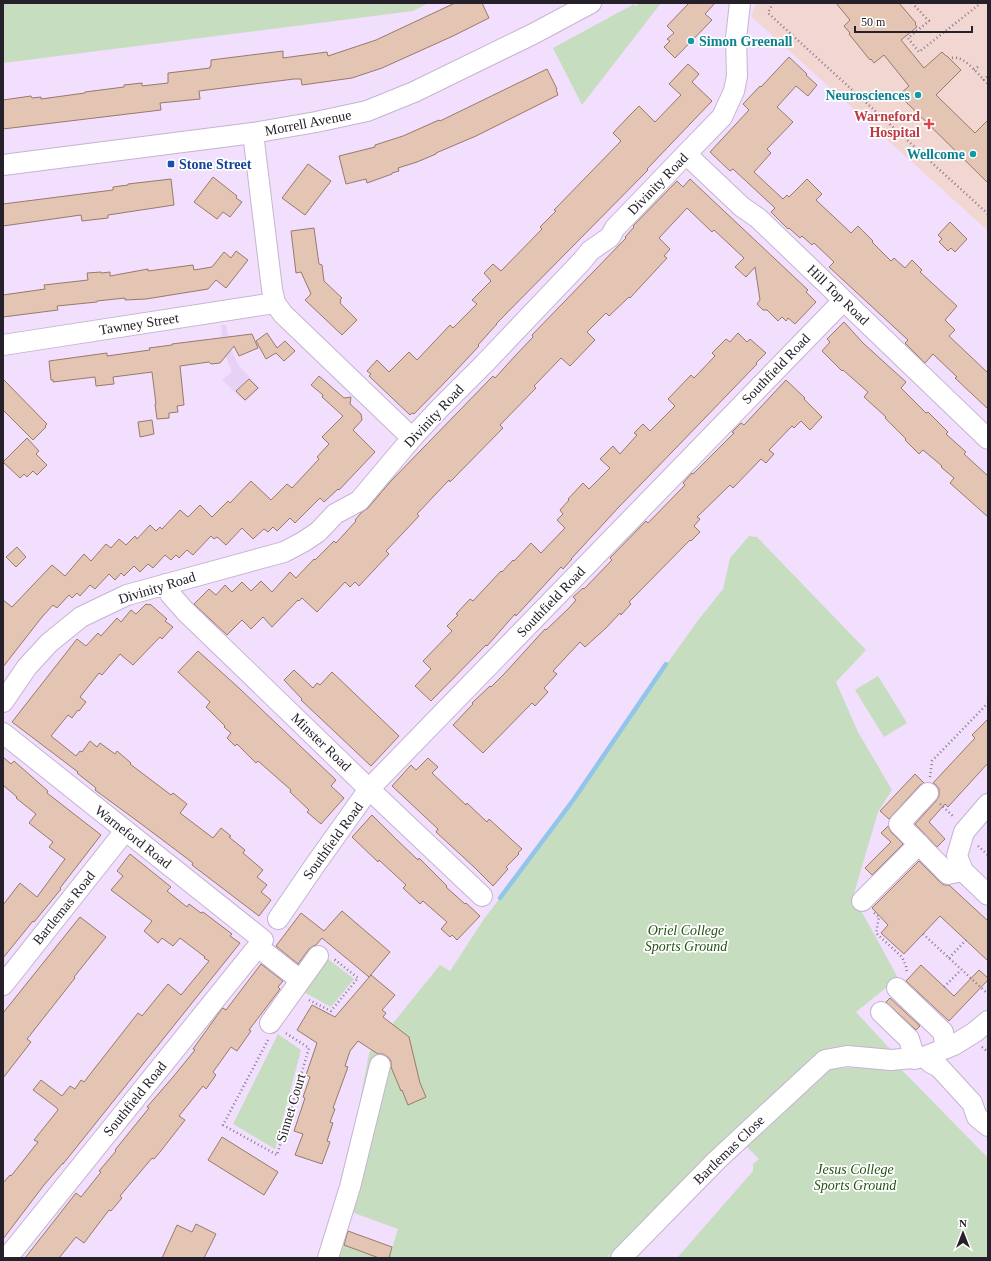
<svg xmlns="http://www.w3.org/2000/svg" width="991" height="1261" font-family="Georgia,serif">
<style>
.built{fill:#e7d2f6}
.medical{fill:#f1d6d2}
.green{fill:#c7ddc0}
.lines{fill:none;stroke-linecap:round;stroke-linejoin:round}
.stream{stroke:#91c6ea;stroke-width:4.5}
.building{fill:#e4c4b3;stroke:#987a6b}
.minor-casing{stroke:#c5b4d1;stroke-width:22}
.path{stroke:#867a8d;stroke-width:2.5;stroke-dasharray:1 3;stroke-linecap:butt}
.minor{stroke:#fff;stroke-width:20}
.culture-dot{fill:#0f9aa8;stroke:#fff;stroke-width:1.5}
.health-dot{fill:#e0444e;stroke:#fff;stroke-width:1.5}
.transit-dot{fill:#1a4fb4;stroke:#fff;stroke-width:1.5}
.labels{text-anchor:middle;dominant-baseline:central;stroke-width:3.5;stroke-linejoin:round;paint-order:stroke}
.culture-label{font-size:14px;font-weight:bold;fill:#0d838f;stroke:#fff;text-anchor:end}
.health-label{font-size:14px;font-weight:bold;fill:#be3a42;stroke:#fff;text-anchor:end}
.street-label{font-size:14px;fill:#26202a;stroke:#fff}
.transit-label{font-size:14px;font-weight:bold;fill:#164399;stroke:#fff;text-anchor:start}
.park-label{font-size:14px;font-style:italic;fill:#245213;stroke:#fff}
</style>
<rect width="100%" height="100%" fill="#f1dffd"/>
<!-- built -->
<path class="built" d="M221,325H226L230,347L239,366L260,388L245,402L222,380L232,372L224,353Z"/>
<!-- medical -->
<path class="medical" d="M756,3H988V231L751,16Z"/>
<!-- green -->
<g class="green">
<path d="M3,3H428L413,11L3,63Z"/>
<path d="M641,3H661L582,105L553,48L634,4L635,6Z"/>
<path d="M749,536L757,537L866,650L836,682L858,732L892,790L878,812L853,897L872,930L898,978L856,1012L892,1051H848L612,1258H607L658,1207L606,1258H389L398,1229L346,1210L349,1162L369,1053L440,965L450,971L484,919L556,825L649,689L696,623L723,589L730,558Z"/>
<path d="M878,676L907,723L884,737L855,690Z"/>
<path d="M324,956L354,979L331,1007L300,990Z"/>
<path d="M278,1034L301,1050L275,1149L233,1124Z"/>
<path d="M897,1065L988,1158V1258H677L753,1171V1164L759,1159L741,1141L827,1069Z"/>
<path d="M336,1242L379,1258H332Z"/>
</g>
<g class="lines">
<!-- stream -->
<path class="stream" d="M500,898L574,799L666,664"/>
</g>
<!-- building -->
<g class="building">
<path d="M455,3H482L489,18L453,36L382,68L352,78L302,85L301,79H294L199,91L200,99L160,103L161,110L3,129V100L31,96L32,98L41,97V99L85,93V92L124,87V85L142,83V86L168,83V73L210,68V66H211V60L283,51V58L327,52L328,56L376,40Z"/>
<path d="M689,3H715L705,14L712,20L675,58L664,47L670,41L667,39L674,33L667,26Z"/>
<path d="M836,3H899L916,23L915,24L917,27L901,40L924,68L942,52L946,56H947L961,70L936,95L975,133L988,120V183L899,95L909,86L884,55L874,63L871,59L870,60L849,34L850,33L844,26L850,20Z"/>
<path d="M789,57L807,74L806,75L817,85L808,96L796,86L777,107L793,122L767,149L771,153L754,172L783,199L787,195L789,197L807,179L822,194L816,200L851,233L858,226L873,241L872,242L891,261L894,258L905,268L912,260L922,270L920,272L957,306L945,320L955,330L949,336L988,373V409L955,378L957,377L933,354L925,363L905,343L908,340L829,267L834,262L814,243L812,245L802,236L800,238L789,228L788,229L771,212L775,208L733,169L730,171L710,152L749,110L743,104L760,86L761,87Z"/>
<path d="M688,64L699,74L692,82L712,101L647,169L648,170L496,324H497L478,345L479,346L450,377L414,414L412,413L410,415L369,376L371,374L367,371L377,360L389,372L409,352L417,360L450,325L453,328L477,304L472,300L491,281L484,273L493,264L501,271L542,229L540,227L556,211L554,210L621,141L613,133L630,115L639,106L655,122L681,95L669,84Z"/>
<path d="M547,69L557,89H556L558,95L476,136L436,153V154L417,162L398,168L399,171L392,173V174L367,183L366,179L346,184L339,156L375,147V145L403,136L439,120L440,121Z"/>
<path d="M308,164L331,181L305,215L282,198Z"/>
<path d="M213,177L237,196L236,198L242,202L230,217L223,212L217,219L194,202Z"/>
<path d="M171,179L174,205L108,215V218L82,221L81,215L3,226V204L113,190V187L128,185V184Z"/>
<path d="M690,179L808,290L806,292L816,302L795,324L788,318L786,321L782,317L778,321L767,310H763L757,304L760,300L755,267L746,277L735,267L744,258L714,230L712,232L687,208L659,238L670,249L664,256L667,258L630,298L629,297L609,316L606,313L587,332L595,340L570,366L561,358L534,386L536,388L500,425L503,428L450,482L449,480L417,514L419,516L386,551L389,554L359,586L355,582L350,587L345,582L317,612L302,598L299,601L298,600L272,627L263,617L251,629L242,620L227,635L194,604L209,589L216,595L225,585L232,592L242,582L251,591L261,581L272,592L290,572L296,578L314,559L315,560L334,541L336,543L356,521L355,520L361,513L368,508L390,482L493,376L495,378L515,356L533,337L532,335L626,238L625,237L634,227L633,226L677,181L683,187Z"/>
<path d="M950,222L967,239L955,252L951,248L948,251L939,242L942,239L938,235Z"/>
<path d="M314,228L319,264L322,265L324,281L342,298L340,300L341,301L340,303L357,320L342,335L305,300L311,294L301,272L296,273L291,231Z"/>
<path d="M236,251L248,260L226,288L216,280L208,289L146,299L125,300V298L97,301V302L57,306L58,310L3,317V295L45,289L44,285L88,280L87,273L101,272V273L110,272V276L148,269V271L193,265L194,270L212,267L224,252L231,258Z"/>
<path d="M844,322L863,343L906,382L901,388L926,413L928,412L948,432L946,434L966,452L964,454L988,476V517L950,483L954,478L941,467L942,466L923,450L919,454L905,440L906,439L885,418L886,417L864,397L868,392L843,370L842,371L822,351L830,342L827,339Z"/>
<path d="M267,333L277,348L285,341L295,351L284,361L276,353L266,359L256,341Z"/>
<path d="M738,333L747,342L750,339L766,353L756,363L757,364L617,509L571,559H572L563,569L561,567L516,616L515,614L487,646L486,645L431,701L415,686L431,669L423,661L452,631L447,626L458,615L456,614L470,599L473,601L501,571L502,572L513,560L514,561L531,543L541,553L565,528L557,520L563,514L560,510L569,500L568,499L583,483L589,489L610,468L600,459L613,446L620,454L637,435L634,433L643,424L650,431L675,406L668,399L691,375L694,378L715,356L712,353L726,339L730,342Z"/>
<path d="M252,334L258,348L239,356L234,346L220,363L211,364L209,362L180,366L184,405L177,406L178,412L169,413V418L157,419L155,404H156L152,372L113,377L114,384L96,386L95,377L53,382V380H51L49,361L107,353V356L150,350L149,348L172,345V344Z"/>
<path d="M319,376L344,398L351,397L350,404L361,414L362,420L353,430L375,452L339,490L338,489L324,502L320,498L295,523L290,518L277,531L273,527L268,532L264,529L253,539L242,528L226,545L217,537L214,539L211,536L193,555L187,550L179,558L176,555L171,560L165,555L153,568L148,564L140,572L134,566L124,576L121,573L115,580L109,574L95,589L90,585L80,596L77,593L72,598L69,595L57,608L53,605L42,617L3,667V600L12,607L52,565L65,576L84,554L91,561L106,544L111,548L119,539L126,545L135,536L137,539L150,525L156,531L160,527L162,529L180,510L188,517L200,505L212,517L228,501L230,503L251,481L271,500L287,484L292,488L319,459L317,457L329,444L322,437L343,416L322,397L323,395L311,385Z"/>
<path d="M3,379L47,424L45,426L46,427L33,440L3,410Z"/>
<path d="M249,379L258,388L245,400L236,391Z"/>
<path d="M786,380L805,398L804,399L822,417L810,430L801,421L794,428L792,426L769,450L774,454L766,463L761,459L733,488L730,485L697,517L700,519L694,526L700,532L691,541L690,540L629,602L631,604L621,615L620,613L606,628L585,647L580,642L553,671L557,674L544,688L548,692L535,706L532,703L483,753L453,725L473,704L472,703L490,686L491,687L505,673L545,629L546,630L570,607L576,600L573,597L583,588L584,589L612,560L610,558L646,521L648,523L685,485L683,483L692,473L693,474L734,433L732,432L741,423L744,425Z"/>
<path d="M152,420L154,434L140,437L138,422Z"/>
<path d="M27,438L39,451L36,454L47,465L37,475L33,471L27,477L24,474L20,478L3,462Z"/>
<path d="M17,547L26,557L16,567L6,557Z"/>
<path d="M146,604L149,605L150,604L167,619L165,621L173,627L162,639L160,637L133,665L120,654L102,675L99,673L80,697L86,702L79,711L78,710L72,718L68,715L51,736L76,756L80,751L82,752L90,741L97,747L100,743L115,754L117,751L131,763L130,764L171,795L173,793L187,804L180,813L213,838L221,828L231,836L229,837L245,850L243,853L263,870L257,877L267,885L261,892L271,900L259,916L192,865L193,863L144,826L95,790L96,788L77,773L78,772L12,722L77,639L86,646L98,633L101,636L117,618L121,622L131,610L136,614Z"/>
<path d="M198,651L240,689L336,780L331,786L344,798L321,824L307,812L309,810L290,792L291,790L258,761L256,763L237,744L235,746L227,738L231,733L224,727L225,726L206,707L210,702L178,672Z"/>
<path d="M294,670L313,688L317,683L320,685L332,672L399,736L371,766L301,700L302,699L284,680Z"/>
<path d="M988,719V763L948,807L945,804L929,822L945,839L937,847L915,824L936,801L939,796V789L936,785L933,783L975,738L972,735Z"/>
<path d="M3,757L11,764L14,761L48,791L47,793L101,835L60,888L61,889L34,922L33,921L3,958V905L20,883L37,897L65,859L49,847L53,842L29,823L36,814L16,798L17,797L3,785Z"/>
<path d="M428,758L438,767L432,773L466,805L467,803L487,822L489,819L522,849L518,853L519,854L506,867L508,869L493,886L474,867L436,832L438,829L392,786L411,765L416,770Z"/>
<path d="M915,774L924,783L920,785L889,819L880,811Z"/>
<path d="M372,815L397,840L418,860L419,858L447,886L446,887L465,904L466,903L480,916L457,940L452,935L450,937L441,929L447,922L423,901L420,904L403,888L406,885L379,860L378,862L352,837Z"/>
<path d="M888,826L891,832L903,844L872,875L865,868L891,842L881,833Z"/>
<path d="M130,854L171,887L167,891L187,907L189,904L201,913L203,912L232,934L230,936L240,943L63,1164V1163L44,1185L3,1239V1183L10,1175L11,1176L38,1142L34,1140L58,1110L57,1108L33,1090L41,1080L62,1096L70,1086L75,1089L81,1080L84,1082L138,1013L142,1016L168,984L181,995L209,961L204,958L205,957L180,938L173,946L162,938L158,943L144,931L152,921L111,890L123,876L117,871Z"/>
<path d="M919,861L940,882L944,885H949L988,921V961L940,916L904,954L881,933L888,925L872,908Z"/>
<path d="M342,911L390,952L369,977L322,938L316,945L313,946L309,949L298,964L276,946L301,913L324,931Z"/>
<path d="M80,917L106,937L74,977L75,978L27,1039L31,1042L3,1078V1013Z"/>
<path d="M261,964L283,981L278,987L280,989L249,1030L251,1031L237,1051L231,1047L213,1072L216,1075L206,1089L203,1086L179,1116L185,1120L160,1152L154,1159L152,1158L120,1196L122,1198L111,1211L109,1210L84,1243L76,1237L59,1258H25L76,1193L81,1197L101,1172L99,1171L116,1151L115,1150L149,1108L147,1107L173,1077L195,1050L193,1049L221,1010L223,1008L226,1010Z"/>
<path d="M921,965L954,996L979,970L988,978V980L949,1021L906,981Z"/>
<path d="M371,975L395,995L382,1010L386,1013L383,1017L409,1037L420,1083L426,1097L408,1105L402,1090L401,1091L391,1067V1061L388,1057L383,1054H378L358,1041L350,1051L345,1066L348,1067L333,1108L335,1109L330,1122L333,1123L327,1141L330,1142L322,1164L295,1155L303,1134L294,1131L305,1098L303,1097L310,1077L306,1075L317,1043L297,1030L312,1005L335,1017Z"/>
<path d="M890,998L920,1026L916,1030L886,1002Z"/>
<path d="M222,1137L278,1172L264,1195L208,1160Z"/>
<path d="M196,1224L216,1234L204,1258H162L177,1225L192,1232Z"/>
<path d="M348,1231L392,1247L389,1258H379L344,1245Z"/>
</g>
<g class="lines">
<defs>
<g id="minor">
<path d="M253,133L272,289L275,303L283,314L412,438"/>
<path d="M686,154L742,207L758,218L988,439"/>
<path d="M3,165L253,133L316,122L367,111L414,92L533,34L591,3"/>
<path d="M3,345L275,303"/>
<path d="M166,584L170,594L185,611L369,789L482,896"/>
<path d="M3,702L27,667L49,643L81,617L127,595L284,552L303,542L318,532L335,514L359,501L412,438L439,409L485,363L582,261L590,251L610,237L615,228L686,154L722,117L734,91L737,76L736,38L740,3"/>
<path d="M3,733L263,940L7,1258"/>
<path d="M928,793L899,824L948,874L963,871"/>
<path d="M988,804L964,832L957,856L963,871L988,895"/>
<path d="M862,901L919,844"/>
<path d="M278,919L315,865L369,789L843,301"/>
<path d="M258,947L300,980"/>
<path d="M3,985L125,831"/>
<path d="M897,988L943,1032L946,1048"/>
<path d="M881,1012L909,1039L915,1059"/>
<path d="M270,1023L318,956"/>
<path d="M924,1057L931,1063L939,1067L972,1103L977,1117L988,1126"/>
<path d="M328,1258L350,1187L380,1065"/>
<path d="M621,1258L717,1160L825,1060L847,1056L891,1060L924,1057L954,1045L975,1032L988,1021"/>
</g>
</defs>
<!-- minor casing -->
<use href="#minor" class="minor-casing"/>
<!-- path -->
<g class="path">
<path d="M773,3L768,13L988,214"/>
<path d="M912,3L929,21L908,38L919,52L981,3"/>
<path d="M952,58C965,55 979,76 988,84"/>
<path d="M974,70L980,65"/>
<path d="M983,80L988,76"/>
<path d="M930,777L932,761L988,703"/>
<path d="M940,804L954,817"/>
<path d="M978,846L988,855"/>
<path d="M874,913L879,917L876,933L902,957L906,966L907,973"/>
<path d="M923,934L988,994"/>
<path d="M949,958L966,940"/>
<path d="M944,987L961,970"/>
<path d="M309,1000L331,1011L358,978L334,959"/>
<path d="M268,1040L223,1125L277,1155L309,1048L284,1032"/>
<path d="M982,1047L988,1052"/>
</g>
<!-- minor -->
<use href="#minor" class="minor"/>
</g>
<!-- markers -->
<g class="culture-dot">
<circle cx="691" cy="41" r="4"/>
<circle cx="918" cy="95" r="4"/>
<circle cx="973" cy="154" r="4"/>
</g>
<path class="health-dot" d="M927 118h4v4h4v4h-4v4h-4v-4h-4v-4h4z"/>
<rect class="transit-dot" x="167" y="160" width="8" height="8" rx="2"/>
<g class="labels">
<!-- culture labels -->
<g class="culture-label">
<text x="699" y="41" text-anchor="start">Simon Greenall</text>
<text x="910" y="95">Neurosciences</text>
<text x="965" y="154">Wellcome</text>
</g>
<!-- health labels -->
<g class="health-label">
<text x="920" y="116">Warneford<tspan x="920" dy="16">Hospital</tspan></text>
</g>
<!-- street labels -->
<g class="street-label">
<text transform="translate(308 123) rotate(-11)">Morrell Avenue</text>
<text transform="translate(658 184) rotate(-46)">Divinity Road</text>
<text transform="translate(838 295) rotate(44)">Hill Top Road</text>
<text transform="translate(139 324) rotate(-9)">Tawney Street</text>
<text transform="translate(776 369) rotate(-46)">Southfield Road</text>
<text transform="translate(434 416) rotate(-47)">Divinity Road</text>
<text transform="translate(157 588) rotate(-17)">Divinity Road</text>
<text transform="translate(551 602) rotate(-46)">Southfield Road</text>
<text transform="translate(321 742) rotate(44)">Minster Road</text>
<text transform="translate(133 837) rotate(38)">Warneford Road</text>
<text transform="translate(333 841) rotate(-54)">Southfield Road</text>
<text transform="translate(64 908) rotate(-51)">Bartlemas Road</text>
<text transform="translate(135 1099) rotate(-51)">Southfield Road</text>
<text transform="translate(291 1108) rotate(-73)">Sinnet Court</text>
<text transform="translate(729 1150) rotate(-44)">Bartlemas Close</text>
</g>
<!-- transit labels -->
<g class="transit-label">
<text x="179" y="164">Stone Street</text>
</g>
<!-- park labels -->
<g class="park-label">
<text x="686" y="930">Oriel College<tspan x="686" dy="16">Sports Ground</tspan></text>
<text x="855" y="1169">Jesus College<tspan x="855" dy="16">Sports Ground</tspan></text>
</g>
</g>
<!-- border -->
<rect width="991" height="1261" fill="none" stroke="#26202a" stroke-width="8"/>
<!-- north arrow -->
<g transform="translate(963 1233)" stroke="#ffffff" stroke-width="3" paint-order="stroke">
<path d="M0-3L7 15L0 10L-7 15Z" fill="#26202a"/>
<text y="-6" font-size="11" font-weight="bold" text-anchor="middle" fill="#26202a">N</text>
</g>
<!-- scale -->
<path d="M855 26v6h117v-6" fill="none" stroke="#26202a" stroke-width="2"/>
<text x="861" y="26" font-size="12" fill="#26202a" stroke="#ffffff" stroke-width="3" paint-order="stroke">50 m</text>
</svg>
